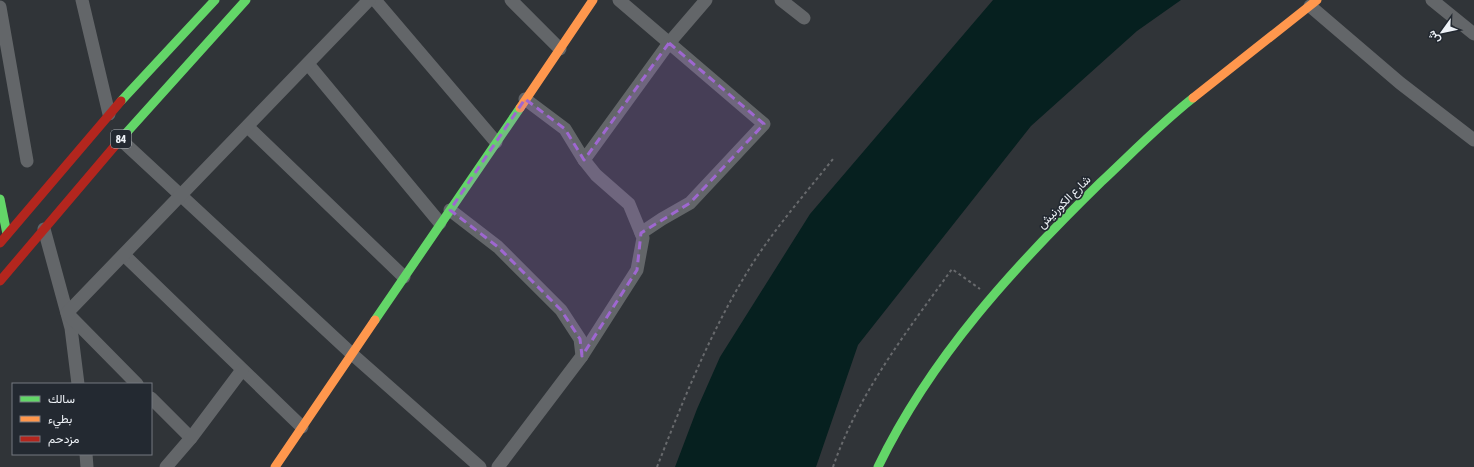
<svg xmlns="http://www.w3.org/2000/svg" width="1474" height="467" font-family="'Asap Condensed',Vazirmatn,sans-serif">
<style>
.water{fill:#06201f}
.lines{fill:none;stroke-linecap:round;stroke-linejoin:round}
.path{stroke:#686a6d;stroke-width:2;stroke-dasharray:3 3;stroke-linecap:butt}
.street{stroke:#636669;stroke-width:13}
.fast{stroke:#63d668;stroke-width:9}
.slow{stroke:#ff974d;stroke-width:9}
.jam{stroke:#b3261e;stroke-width:9}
.marked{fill:#9e67d0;fill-opacity:0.2;stroke:#9e67d0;stroke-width:3;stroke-dasharray:8 5;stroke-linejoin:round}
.labels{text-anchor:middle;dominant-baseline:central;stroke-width:3.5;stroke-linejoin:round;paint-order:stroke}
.shield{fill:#232931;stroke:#b1b6bc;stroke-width:1}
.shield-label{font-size:11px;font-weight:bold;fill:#eef2f7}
.street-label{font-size:12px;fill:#eef2f7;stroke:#232931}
</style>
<rect width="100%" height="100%" fill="#303438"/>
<!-- water -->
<path class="water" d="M993,0H1181L1137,31L1031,126L858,345L816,467H675L697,409L720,357L810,214Z"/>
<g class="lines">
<!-- path -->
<g class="path">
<path d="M657,467C684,398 712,328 751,266C775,228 805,194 833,159"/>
<path d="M833,467C858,394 907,331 952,269L980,289"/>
</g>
<!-- street -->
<g class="street">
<path d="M82,0L109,114"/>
<path d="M375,0L496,142"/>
<path d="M511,0L560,49"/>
<path d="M619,0L764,124L690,203L662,219L641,233"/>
<path d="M781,0L804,18"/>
<path d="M1432,0L1474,34"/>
<path d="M1310,6L1400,83L1474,140"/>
<path d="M0,7L27,161"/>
<path d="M308,64L440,223"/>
<path d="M525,99L565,129L584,160L669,43L706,0"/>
<path d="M248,127L404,277"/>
<path d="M120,139L352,354L480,467"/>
<path d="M450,210L498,247L561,310L580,339L582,356"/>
<path d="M44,229L71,328L78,384"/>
<path d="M124,255L302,427"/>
<path d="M137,384L67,313L369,0"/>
<path d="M151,398L191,438"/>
<path d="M86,454L87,467"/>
<path d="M166,467L191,438L242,370"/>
<path d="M498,467L582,356L637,270L643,238L629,204L596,175L584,160"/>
</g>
<!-- fast -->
<g class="fast">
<path d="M121,101L215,0"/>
<path d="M119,141L246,0"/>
<path d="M0,199L7,234"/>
<path d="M375,320L520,108"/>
<path d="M878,467C931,357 1014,267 1101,182C1131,154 1160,124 1193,98"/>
</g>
<!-- slow -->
<g class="slow">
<path d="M1193,98L1317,0"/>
<path d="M520,108L593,0"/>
<path d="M275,467L375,320"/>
</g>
<!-- jam -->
<g class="jam">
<path d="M0,243L121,101"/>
<path d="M0,281L119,141"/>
</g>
</g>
<!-- marked area -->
<path class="marked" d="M669,43L764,124L690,203L641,233L637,270L582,356L580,339L561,310L498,247L450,210L525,99L565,129L584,160Z"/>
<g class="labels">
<!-- shield labels -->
<rect class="shield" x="111" y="130" width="20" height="18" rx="3"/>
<g class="shield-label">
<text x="121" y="139">84</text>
</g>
<!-- street labels -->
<g class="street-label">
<text transform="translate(1064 202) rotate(-45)">شارع الكورنيش</text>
</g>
</g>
<!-- legend -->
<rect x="12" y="383" width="140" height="72" fill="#232931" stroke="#747980"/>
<rect x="20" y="396" width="20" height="6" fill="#63d668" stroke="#747980"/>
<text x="48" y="403" font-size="12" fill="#eef2f7">سالك</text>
<rect x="20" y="416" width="20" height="6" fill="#ff974d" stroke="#747980"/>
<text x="48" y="423" font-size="12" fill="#eef2f7">بطيء</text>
<rect x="20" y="436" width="20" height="6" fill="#b3261e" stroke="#747980"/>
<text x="48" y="443" font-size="12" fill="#eef2f7">مزدحم</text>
<!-- north arrow -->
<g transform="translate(1442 32) rotate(237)" stroke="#232931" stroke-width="3" paint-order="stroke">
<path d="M0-3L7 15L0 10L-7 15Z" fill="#eef2f7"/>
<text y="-6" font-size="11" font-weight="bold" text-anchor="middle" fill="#eef2f7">ش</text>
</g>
</svg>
